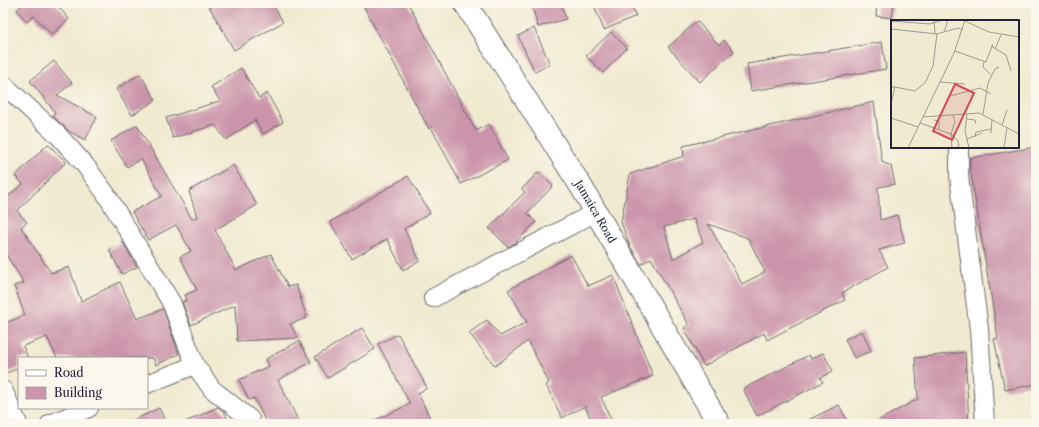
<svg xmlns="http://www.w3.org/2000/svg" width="1039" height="427" font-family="'Libre Caslon Text',serif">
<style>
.building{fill:#cb94aa;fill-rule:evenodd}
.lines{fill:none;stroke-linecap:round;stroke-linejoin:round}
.street-casing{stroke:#6a686f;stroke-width:20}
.secondary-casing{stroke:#6a686f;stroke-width:24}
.street{stroke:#fff;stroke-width:18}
.secondary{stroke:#fff;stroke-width:22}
.labels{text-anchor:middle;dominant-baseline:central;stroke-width:3;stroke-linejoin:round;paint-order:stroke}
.street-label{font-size:11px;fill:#22223b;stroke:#fbf7ec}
.inset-road{fill:none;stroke:#9e9a94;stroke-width:1}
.view{fill:#d1495b;fill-opacity:0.15;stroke:#d1495b;stroke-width:2}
.inset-edge{fill:none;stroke:#22223b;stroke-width:2}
</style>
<rect width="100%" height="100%" fill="#fbf7ec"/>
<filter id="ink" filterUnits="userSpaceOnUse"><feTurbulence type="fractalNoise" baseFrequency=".025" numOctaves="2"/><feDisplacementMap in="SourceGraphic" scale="8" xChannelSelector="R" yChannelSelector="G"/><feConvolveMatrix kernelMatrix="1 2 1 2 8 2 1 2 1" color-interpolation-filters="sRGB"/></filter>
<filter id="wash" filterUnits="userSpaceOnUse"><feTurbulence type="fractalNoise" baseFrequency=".012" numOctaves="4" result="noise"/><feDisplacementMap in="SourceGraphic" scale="16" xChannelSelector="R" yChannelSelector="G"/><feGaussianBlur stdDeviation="0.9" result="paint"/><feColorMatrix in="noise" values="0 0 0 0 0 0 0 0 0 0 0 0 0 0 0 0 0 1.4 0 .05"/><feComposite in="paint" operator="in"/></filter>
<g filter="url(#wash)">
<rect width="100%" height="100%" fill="#f0ead0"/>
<g id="blocks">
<!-- building -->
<g class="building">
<path d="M23,3H55L69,19L52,35L34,16L27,22L17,10Z"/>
<path d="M207,3H272L283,22L234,50Z"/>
<path d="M362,3H408L476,131L489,124L508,160L461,184L431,127L429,129Z"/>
<path d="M531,3H561L566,19L538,27Z"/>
<path d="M607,3H630L636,16L604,30L595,8Z"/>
<path d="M877,3H894L892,18L876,16Z"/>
<path d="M697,21L719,45L724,40L734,51L700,82L668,47Z"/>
<path d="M534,28L550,64L535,72L518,36Z"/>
<path d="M611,32L627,48L603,73L586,56Z"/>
<path d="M882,42L886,69L751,91L747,64Z"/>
<path d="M54,61L72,83L57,95L97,117L85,140L69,131L53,116L55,112L30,81Z"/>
<path d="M241,68L259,98L267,93L283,122L263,134L255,120L226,140L215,125L173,138L166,118L220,101L211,87Z"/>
<path d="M140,74L156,100L132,115L116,89Z"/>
<path d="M874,102L882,162L891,166L895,184L878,187L880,220L897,215L905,243L879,250L888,267L842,293L845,300L767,340L764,333L704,366L684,328L689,325L651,258L641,264L630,246L621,222L630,174L684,156L683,146ZM694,219L703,242L673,259L664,227ZM708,224L748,238L765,272L742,284Z"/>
<path d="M137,125L192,219L197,217L189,191L233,165L257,205L215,230L236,270L271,254L288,287L296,285L307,318L290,324L298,338L237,341L235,305L191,325L182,302L187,300L185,295L197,290L180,257L191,251L176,225L148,240L132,212L162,196L141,159L127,167L111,141Z"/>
<path d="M48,144L66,162L17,211L27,222L21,227L51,273L69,267L81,301L120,282L137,319L163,309L179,354L156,365L153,358H57L47,337L23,346L28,358H19V368L6,373L3,366V324L25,315L14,286L24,283L3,250V194L6,198L23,184L15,176Z"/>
<path d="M1036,147V384L1005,390L994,339L998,338L970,169V158Z"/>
<path d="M538,172L553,186L527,213L536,222L516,242L508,247L489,228L525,192L522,189Z"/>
<path d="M408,176L430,213L404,229L420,261L403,270L387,239L352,259L330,222Z"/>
<path d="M123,242L137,267L122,274L109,250Z"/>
<path d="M571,255L588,286L613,275L653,376L601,397L613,424H593L585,406L562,418L546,385L549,383L528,341L495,366L469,333L487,320L500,336L527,322L508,290Z"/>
<path d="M362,328L375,349L328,378L315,357Z"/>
<path d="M862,331L871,351L854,358L845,339Z"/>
<path d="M398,334L427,388L418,393L433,424H367L410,404L378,344Z"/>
<path d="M299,341L311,362L278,380L300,424H267L254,398L249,400L239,380L269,366L266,359Z"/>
<path d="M965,352L969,424H872L918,399L915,358Z"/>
<path d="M823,353L833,371L820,378L823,382L757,416L743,389L809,355L811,359Z"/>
<path d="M839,405L849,424H800Z"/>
<path d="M218,407L224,412L230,424H181Z"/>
<path d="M159,408L167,424H125Z"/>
</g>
</g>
</g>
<g filter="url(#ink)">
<use href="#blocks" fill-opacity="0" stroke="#6a686f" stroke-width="1"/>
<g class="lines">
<defs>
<g id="street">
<path d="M3,84L58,135L85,165L106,194L171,302L195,365L212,389L250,419"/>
<path d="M959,147V176L979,329L985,424"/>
<path d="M433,298L596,212"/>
<path d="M147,384L195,365"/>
<path d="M3,390L18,424"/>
<path d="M50,424L89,408"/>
</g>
<g id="secondary">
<path id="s1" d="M465,3L582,188L719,424"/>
</g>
</defs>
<!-- street casing -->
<use href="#street" class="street-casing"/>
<!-- secondary casing -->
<use href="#secondary" class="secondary-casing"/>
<!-- street -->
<use href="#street" class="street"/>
<!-- secondary -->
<use href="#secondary" class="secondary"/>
</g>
</g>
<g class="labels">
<!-- street labels -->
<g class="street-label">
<text stroke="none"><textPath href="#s1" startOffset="246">Jamaica Road</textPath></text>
</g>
</g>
<!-- overview -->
<g transform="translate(891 20)">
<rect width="128" height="128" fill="#f0ead0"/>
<path class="inset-road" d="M43,0L44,14M0,1L39,4L52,0M74,1L98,12L128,17M0,9L46,14L67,8L72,10M53,12L57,0M100,26L115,35L120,51M104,29L110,15M64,31L95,42L102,24M93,42L92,47L101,56M49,62L74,64M4,67L24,71L34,63L42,46L46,14M59,76L89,68L100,74M0,83L4,67H1M76,94L74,111L78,128M92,94L97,63L104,49L108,47M62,95L64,102L60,114L67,121L68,126L65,128M32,97L88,93L128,114M0,98L27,107M76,99L84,100L85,104M43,100L48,101V110M29,103L60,114L61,128M111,105L116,90M100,113L101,99M84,117L85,112L100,109M76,119L91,113M17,128L63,33L74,0M113,128L116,107"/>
<path class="view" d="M64,64L83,73L61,120L42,111Z"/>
<rect width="128" height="128" class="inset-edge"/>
</g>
<!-- margin -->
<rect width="1039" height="427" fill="none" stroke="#fbf7ec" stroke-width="16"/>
<!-- legend -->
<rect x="18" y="357" width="130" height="52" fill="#fbf7ec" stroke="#a4a2a5"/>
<rect x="26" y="370" width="20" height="6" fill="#ffffff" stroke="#a4a2a5"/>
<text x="54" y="377" font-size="12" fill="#22223b">Road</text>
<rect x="26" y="387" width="20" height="12" fill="#cb94aa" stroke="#a4a2a5"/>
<text x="54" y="397" font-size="12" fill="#22223b">Building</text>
</svg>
